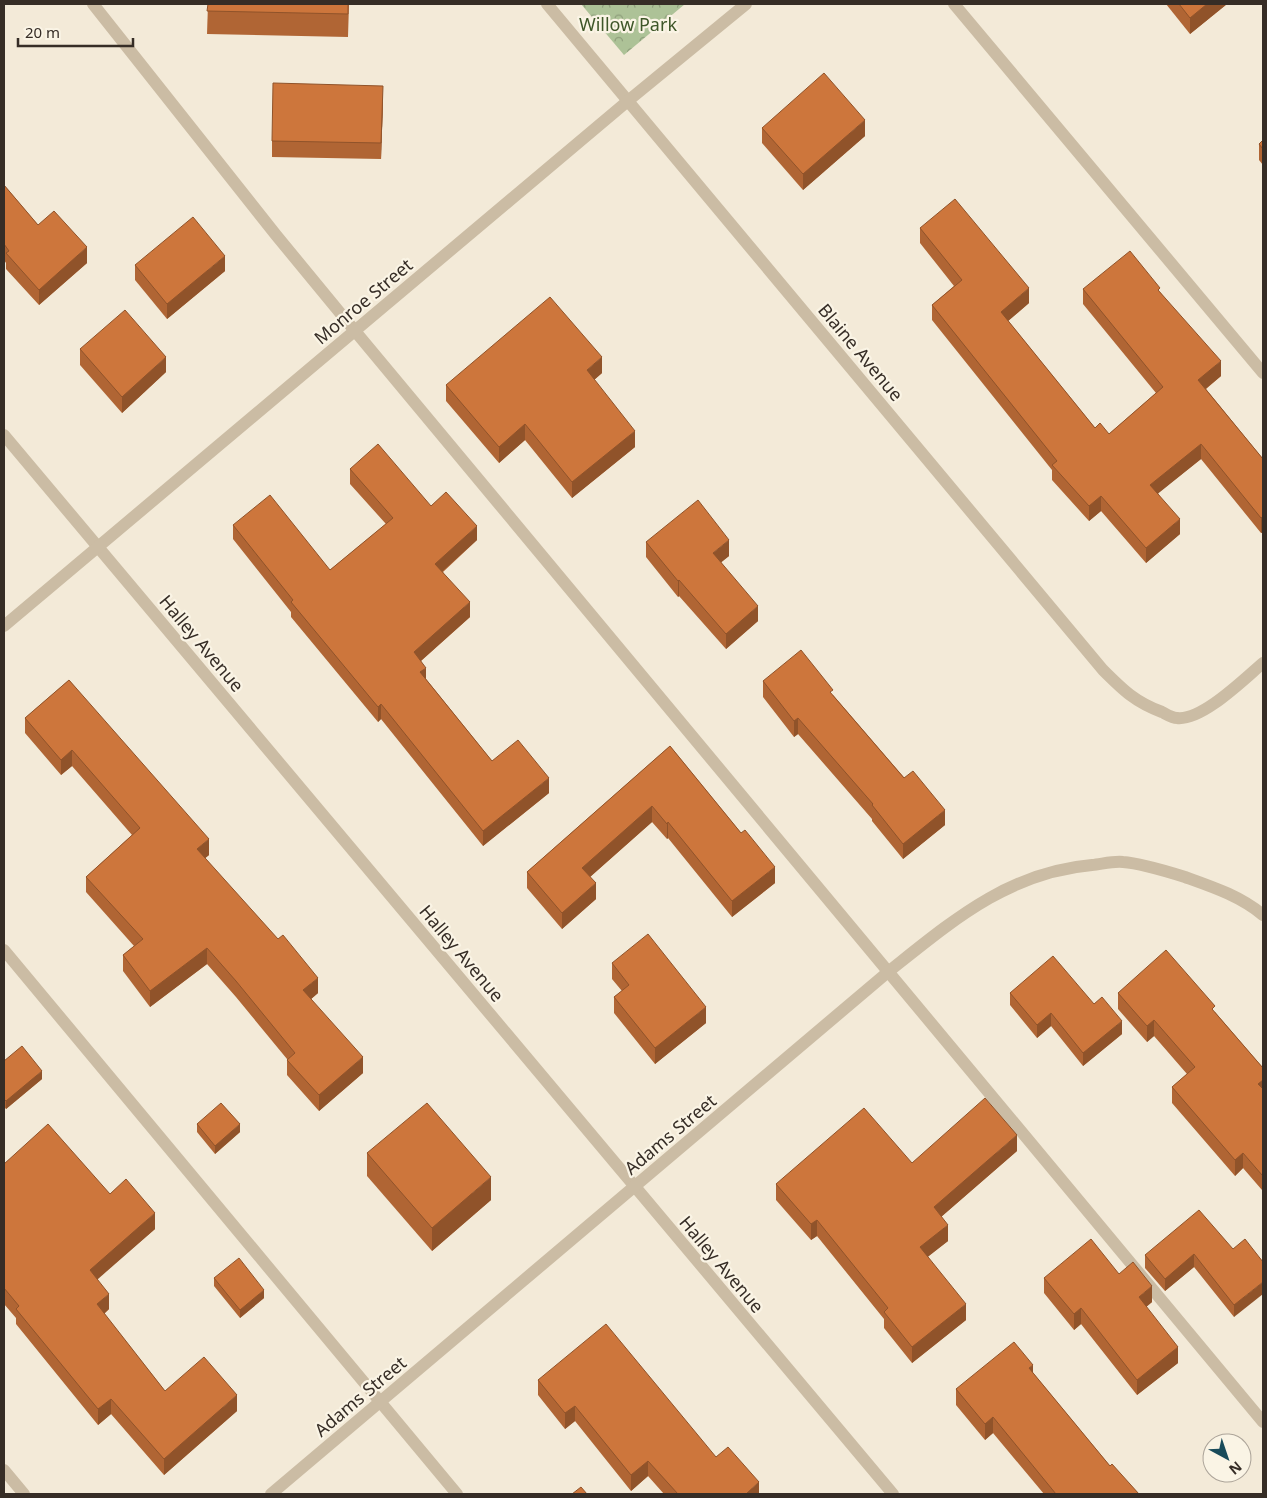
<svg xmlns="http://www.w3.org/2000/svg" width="1267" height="1498" font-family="'Noto Sans',sans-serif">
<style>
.forest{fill:url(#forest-crowns)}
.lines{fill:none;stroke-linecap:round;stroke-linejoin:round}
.service{stroke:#cbbca4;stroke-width:12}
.minor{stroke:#cbbca4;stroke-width:12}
.wall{fill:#b06534}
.shaded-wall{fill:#90532a}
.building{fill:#cd763c;stroke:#90532a}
.labels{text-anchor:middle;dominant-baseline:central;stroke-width:4.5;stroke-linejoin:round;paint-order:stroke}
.park-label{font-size:18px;fill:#3e5628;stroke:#faf4e5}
.street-label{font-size:18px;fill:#362d26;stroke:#faf4e5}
</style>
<defs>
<pattern id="forest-crowns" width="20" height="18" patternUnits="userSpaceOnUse" patternTransform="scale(1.25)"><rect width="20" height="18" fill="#adc297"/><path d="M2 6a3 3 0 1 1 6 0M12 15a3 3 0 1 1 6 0" fill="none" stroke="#8e9e7b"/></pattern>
</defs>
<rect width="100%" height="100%" fill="#f3ead8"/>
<!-- forest -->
<path class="forest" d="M581,4H685L624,55Z"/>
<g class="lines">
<!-- service -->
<g class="service">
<path d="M93,4L276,235L355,331L1263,1422"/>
<path d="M954,4L1263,373"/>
<path d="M4,950L457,1494"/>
</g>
<!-- minor -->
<g class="minor">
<path d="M547,4L1103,670C1123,690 1135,702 1162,712C1166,714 1172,718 1177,718C1202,721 1244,679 1263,663"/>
<path d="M4,435L893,1494"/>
<path d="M4,626L629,100L746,4"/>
<path d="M4,1470L24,1494"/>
<path d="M271,1494L888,972C951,922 1008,872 1092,865C1102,864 1113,861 1123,862C1139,863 1169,872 1185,877C1213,887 1240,896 1263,915"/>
</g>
</g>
<!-- wall -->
<g class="wall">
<path d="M208,4H349L348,37L207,34Z"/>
<path d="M1166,4H1227L1190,34Z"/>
<path d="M383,102L381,159L272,157V141Z"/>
<path d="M762,128L865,136L803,190L762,143Z"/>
<path d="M1263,140V165L1259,160V144Z"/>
<path d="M4,185L38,225L87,263L39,305L6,269V263L4,260Z"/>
<path d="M920,228L1029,303L1008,321L1095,428L1109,434L1156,393L1083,304V289L1160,292L1221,376L1206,389L1263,459V532L1261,533L1201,459L1158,493L1180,534L1146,563L1101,511L1089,521L1052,480V470L932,320V305L954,286L920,243Z"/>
<path d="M135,265L225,271L167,319L135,280Z"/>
<path d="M80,349L166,372L122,413L80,365Z"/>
<path d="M602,373L594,380L635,447L572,498L525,440L499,463L446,401V385Z"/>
<path d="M350,469L431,506L477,540L443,572L470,617L421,661L426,679L492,761L549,793L483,846L381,719L378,722L291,617V612L233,539V525L330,570L386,524L350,484Z"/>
<path d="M646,542L729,556L721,562L758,621L726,649L679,596L678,597L646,557Z"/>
<path d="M69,680L209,855L205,858L318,993L311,999L363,1073L319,1111L287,1075V1059L236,997L207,964L150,1007L123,971V955L134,946L86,892V877L132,835L72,766L61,775L25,733V718Z"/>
<path d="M763,681L833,695L945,825L903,859L872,821V819L798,734L794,737L763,697Z"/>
<path d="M670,746L741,833L775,883L732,917L668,838L667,839L652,822L590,877L596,899L562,929L527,888V872Z"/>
<path d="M612,963L706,1023L655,1064L614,1013V997L622,991L612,979Z"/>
<path d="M1010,993L1094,1004L1122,1034L1083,1066L1051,1026L1037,1038L1010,1005Z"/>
<path d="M1118,993L1215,1012L1263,1068L1262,1190L1243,1168L1235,1176L1172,1103V1087L1187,1074L1154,1036L1147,1042L1118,1009Z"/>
<path d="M4,1061L42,1079L6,1109L4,1107Z"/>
<path d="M197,1124L240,1132L215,1154L197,1132Z"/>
<path d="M1017,1151L941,1217L948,1241L927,1257L966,1320L912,1363L884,1328V1319L817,1236L811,1240L776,1200V1184L912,1163Z"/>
<path d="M367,1153L491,1200L432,1251L367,1176Z"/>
<path d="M4,1164L110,1194L155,1229L97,1279L109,1309L104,1314L165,1391L237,1411L164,1475L111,1414L98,1425L16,1324V1318L4,1304Z"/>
<path d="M1233,1249L1263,1262L1234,1317L1194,1267L1165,1291L1145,1268V1255Z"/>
<path d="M1119,1274L1152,1302L1146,1307L1178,1363L1137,1395L1081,1324L1074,1330L1044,1293V1278Z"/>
<path d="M214,1278L264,1298L240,1318L214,1286Z"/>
<path d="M1033,1373L1110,1466L1139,1494H1044L993,1433L985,1440L956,1405V1389Z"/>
<path d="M538,1380L716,1457L759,1494H664L648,1476L631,1491L575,1421L565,1429L538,1395Z"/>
</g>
<!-- shaded-wall -->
<g class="shaded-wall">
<path d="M1207,4H1227L1190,34V18Z"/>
<path d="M383,86V102L381,159V143Z"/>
<path d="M865,120V136L803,190V174Z"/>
<path d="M87,247V263L39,305V290Z"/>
<path d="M225,256V271L167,319V304Z"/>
<path d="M1029,288V303L1001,327V312Z"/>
<path d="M166,357V372L122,413V397Z"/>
<path d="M602,357V373L587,386V370Z"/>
<path d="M1221,361V376L1198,395V380Z"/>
<path d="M525,424V440L499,463V447Z"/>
<path d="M635,431V447L572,498V482Z"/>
<path d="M1201,444V459L1150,500V485Z"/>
<path d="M1101,496V511L1089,521V506Z"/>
<path d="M1263,516V532L1261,533V518Z"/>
<path d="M1180,519V534L1146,563V548Z"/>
<path d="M477,526V540L435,578V564Z"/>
<path d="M729,540V556L713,569V553Z"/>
<path d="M679,580V596L678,597V581Z"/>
<path d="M470,602V617L414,667V652Z"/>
<path d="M758,606V621L726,649V634Z"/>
<path d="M426,668V683L420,672Z"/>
<path d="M381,704V719L378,722V707Z"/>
<path d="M798,718V734L794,737V721Z"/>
<path d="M72,750V766L61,775V760Z"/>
<path d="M549,778V793L483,846V831Z"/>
<path d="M652,806V822L582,884V868Z"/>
<path d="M945,810V825L903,859V844Z"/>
<path d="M668,822V838L667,839V824Z"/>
<path d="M209,839V855L197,865V849Z"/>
<path d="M775,867V883L732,917V901Z"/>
<path d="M596,883V899L562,929V913Z"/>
<path d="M207,948V964L150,1007V991Z"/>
<path d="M318,978V993L303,1006V990Z"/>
<path d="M706,1007V1023L655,1064V1048Z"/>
<path d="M1051,1013V1026L1037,1038V1025Z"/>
<path d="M1154,1020V1036L1147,1042V1026Z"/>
<path d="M1122,1021V1034L1083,1066V1053Z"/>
<path d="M363,1057V1073L319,1111V1095Z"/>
<path d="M42,1071V1079L6,1109V1101Z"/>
<path d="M1263,1080V1095L1258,1084Z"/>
<path d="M240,1124V1132L215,1154V1146Z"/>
<path d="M1017,1135V1151L934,1223V1207Z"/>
<path d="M1243,1153V1168L1235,1176V1160Z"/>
<path d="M1263,1174V1189L1262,1190V1175Z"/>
<path d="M491,1177V1200L432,1251V1228Z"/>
<path d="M155,1213V1229L90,1286V1270Z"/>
<path d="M817,1220V1236L811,1240V1224Z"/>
<path d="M948,1225V1241L920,1263V1247Z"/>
<path d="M1194,1254V1267L1165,1291V1279Z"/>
<path d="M1263,1282V1294L1234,1317V1305Z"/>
<path d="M1152,1286V1302L1139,1313V1297Z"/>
<path d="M264,1290V1298L240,1318V1310Z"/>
<path d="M109,1294V1309L97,1320V1304Z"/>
<path d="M966,1304V1320L912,1363V1347Z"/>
<path d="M1081,1308V1324L1074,1330V1314Z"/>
<path d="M1178,1347V1363L1137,1395V1380Z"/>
<path d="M1033,1365V1381L1029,1368Z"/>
<path d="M237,1395V1411L164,1475V1459Z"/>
<path d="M111,1399V1414L98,1425V1409Z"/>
<path d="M575,1406V1421L565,1429V1413Z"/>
<path d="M993,1417V1433L985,1440V1424Z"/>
<path d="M648,1461V1476L631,1491V1475Z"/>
<path d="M759,1482V1494H746Z"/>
</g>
<!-- building -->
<g class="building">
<path d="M208,4H348V14L207,11Z"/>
<path d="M1179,4H1207L1190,18Z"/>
<path d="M824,73L865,120L803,174L762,128Z"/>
<path d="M273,83L383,86L381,143L272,141Z"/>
<path d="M1263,140V149L1259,144Z"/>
<path d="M4,185L38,225L54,211L87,247L39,290L6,253L9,251L4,244Z"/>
<path d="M955,199L1029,288L1001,312L1095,428L1100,423L1109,434L1163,387L1083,289L1130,251L1160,288L1158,290L1221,361L1198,380L1263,459V516L1261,518L1201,444L1150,485L1180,519L1146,548L1101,496L1089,506L1052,465L1057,461L932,305L962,280L920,228Z"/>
<path d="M193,217L225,256L167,304L135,265Z"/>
<path d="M550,297L602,357L587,370L635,431L572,482L525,424L499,447L446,385Z"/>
<path d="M125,310L166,357L122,397L80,349Z"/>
<path d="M378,444L431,506L446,492L477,526L435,564L470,602L414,652L426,668L420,672L492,761L518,740L549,778L483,831L381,704L378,707L291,602L293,600L233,525L270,495L330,570L393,518L350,469Z"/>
<path d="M698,500L729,540L713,553L758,606L726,634L679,580L678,581L646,542Z"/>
<path d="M801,650L833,690L830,692L904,778L913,771L945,810L903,844L872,805L873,804L798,718L794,721L763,681Z"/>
<path d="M69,680L209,839L197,849L278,939L283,935L318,978L303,990L363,1057L319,1095L287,1060L295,1053L236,981L207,948L150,991L123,955L143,939L86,877L140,828L72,750L61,760L25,718Z"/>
<path d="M670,746L741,833L745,830L775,867L732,901L668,822L667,824L652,806L582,868L596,883L562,913L527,872Z"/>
<path d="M648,934L706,1007L655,1048L614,997L629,985L612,963Z"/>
<path d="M1166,950L1215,1006L1212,1009L1263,1068V1080L1258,1084L1263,1089V1174L1262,1175L1243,1153L1235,1160L1172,1087L1195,1067L1154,1020L1147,1026L1118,993Z"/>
<path d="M1053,956L1094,1004L1102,997L1122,1021L1083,1053L1051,1013L1037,1025L1010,993Z"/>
<path d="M22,1046L42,1071L6,1101L4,1099V1061Z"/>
<path d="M985,1098L1017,1135L934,1207L948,1225L920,1247L966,1304L912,1347L884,1312L888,1308L817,1220L811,1224L776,1184L864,1108L912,1163Z"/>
<path d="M221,1103L240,1124L215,1146L197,1124Z"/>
<path d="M427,1103L491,1177L432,1228L367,1153Z"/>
<path d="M48,1124L110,1194L126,1179L155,1213L90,1270L109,1294L97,1304L165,1391L204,1357L237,1395L164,1459L111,1399L98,1409L16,1309L19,1306L4,1288V1164Z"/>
<path d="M1199,1210L1233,1249L1245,1239L1263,1262V1282L1234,1305L1194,1254L1165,1279L1145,1255Z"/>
<path d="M1091,1239L1119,1274L1133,1262L1152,1286L1139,1297L1178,1347L1137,1380L1081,1308L1074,1314L1044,1278Z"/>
<path d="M239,1258L264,1290L240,1310L214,1278Z"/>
<path d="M606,1324L716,1457L728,1447L759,1482L746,1494H678L648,1461L631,1475L575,1406L565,1413L538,1380Z"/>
<path d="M1014,1342L1033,1365L1029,1368L1110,1466L1112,1464L1139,1494H1056L993,1417L985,1424L956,1389Z"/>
<path d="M581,1487L587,1494H572Z"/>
</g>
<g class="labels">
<!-- park labels -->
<g class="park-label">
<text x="628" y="24">Willow Park</text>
</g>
<!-- street labels -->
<g class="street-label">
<text transform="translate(363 301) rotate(-40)">Monroe Street</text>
<text transform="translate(861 352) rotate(50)">Blaine Avenue</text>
<text transform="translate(202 643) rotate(50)">Halley Avenue</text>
<text transform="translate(462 953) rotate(50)">Halley Avenue</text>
<text transform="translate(670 1134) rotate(-40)">Adams Street</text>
<text transform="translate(722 1264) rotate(50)">Halley Avenue</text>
<text transform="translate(360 1396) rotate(-40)">Adams Street</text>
</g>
</g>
<!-- border -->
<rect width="1267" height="1498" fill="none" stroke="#362d26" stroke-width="10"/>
<!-- north arrow -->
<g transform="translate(1227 1458) rotate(140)"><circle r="24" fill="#faf4e5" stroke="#aca499"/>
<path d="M0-4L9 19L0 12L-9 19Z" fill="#194b5a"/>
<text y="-8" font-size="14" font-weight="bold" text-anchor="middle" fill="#362d26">N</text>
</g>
<!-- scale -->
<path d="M18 38v8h115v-8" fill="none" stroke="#362d26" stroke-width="2.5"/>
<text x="25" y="38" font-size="15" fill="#362d26" stroke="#faf4e5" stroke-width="4" paint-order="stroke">20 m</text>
</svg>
